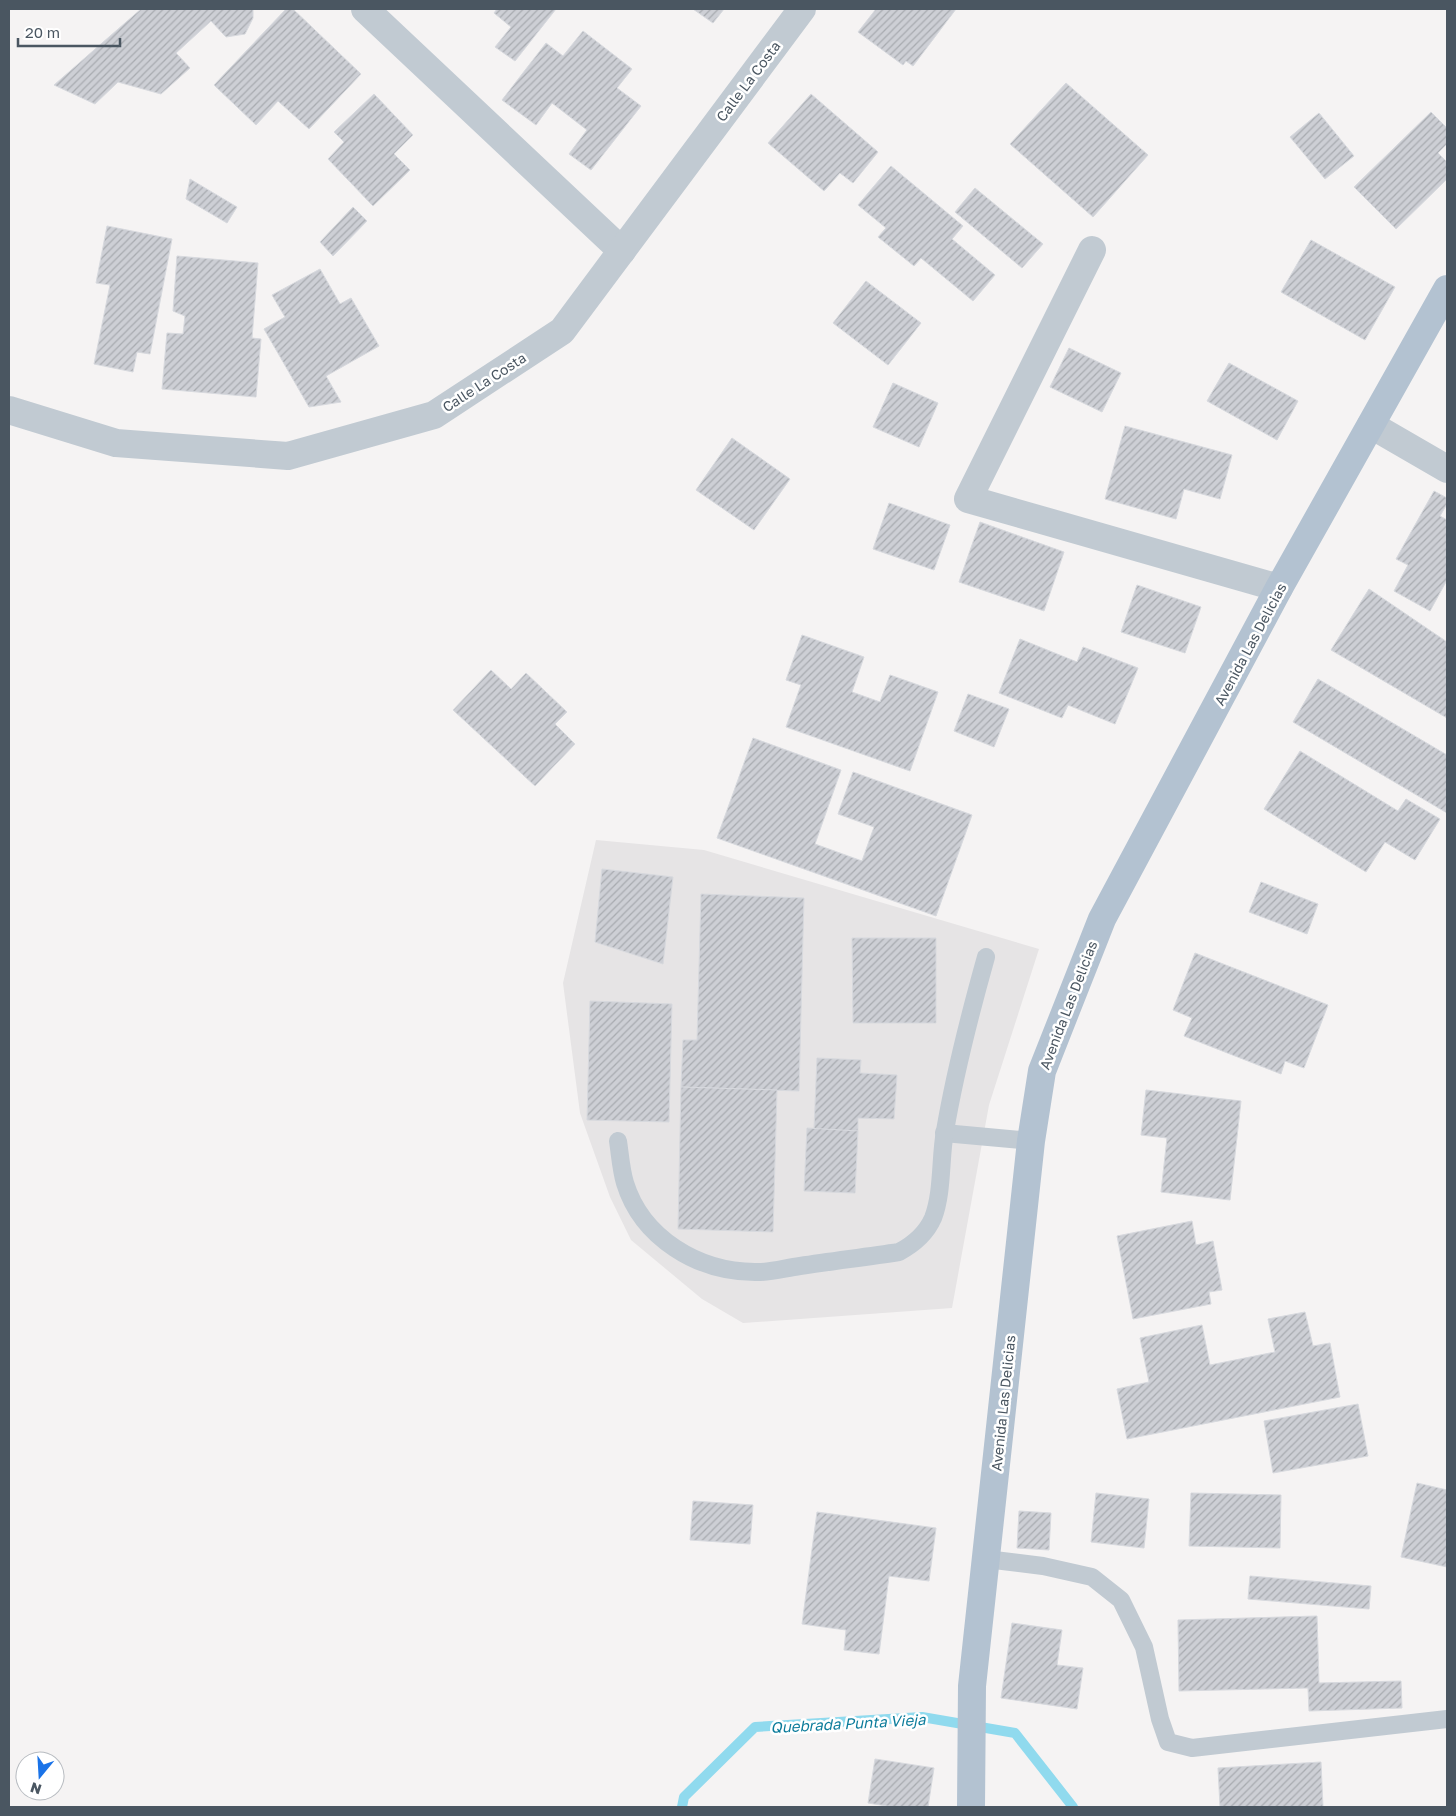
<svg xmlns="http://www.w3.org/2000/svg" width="1456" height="1816" font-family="'Golos Text',sans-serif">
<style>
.education{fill:#e6e4e5}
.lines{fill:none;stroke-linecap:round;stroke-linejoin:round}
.stream{stroke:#90daee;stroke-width:10}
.building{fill:url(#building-hatch);stroke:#d7d9de}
.service{stroke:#c1cad2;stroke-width:18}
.minor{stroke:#c1cad2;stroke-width:28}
.primary{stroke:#b3c2d1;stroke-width:28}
.labels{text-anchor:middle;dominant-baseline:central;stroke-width:5;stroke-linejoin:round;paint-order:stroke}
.street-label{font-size:14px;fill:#4a5661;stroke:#fff}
.water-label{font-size:15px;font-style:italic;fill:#0c7c9b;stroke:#fff}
</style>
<defs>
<pattern id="building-hatch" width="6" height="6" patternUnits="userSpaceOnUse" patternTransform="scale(1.25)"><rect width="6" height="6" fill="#cdcfd5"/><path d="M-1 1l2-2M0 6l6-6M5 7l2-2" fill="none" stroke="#a8abb0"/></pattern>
</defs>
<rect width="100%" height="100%" fill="#f5f3f3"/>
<!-- education -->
<path class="education" d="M596,840L704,850L1039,949L989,1105L952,1308L743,1323L702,1299L631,1240L610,1197L580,1113L563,983Z"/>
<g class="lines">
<!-- stream -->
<path class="stream" d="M682,1807L684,1797L755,1727L922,1717L1015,1733L1073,1807"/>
</g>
<!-- building -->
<g class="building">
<path d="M141,9H253V18L245,34L226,37L211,21L176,53L190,68L161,94L118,82L95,104L54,85Z"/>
<path d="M286,9H293L361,74L309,129L278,101L256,125L214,85Z"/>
<path d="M497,9H556L515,61L495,47L511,27L494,13Z"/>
<path d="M693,9H724L713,23Z"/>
<path d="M876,9H956L913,66L906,61L903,65L858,32Z"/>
<path d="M583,31L632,69L617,88L641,106L591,170L569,154L587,130L552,103L536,125L502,100L546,43L563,56Z"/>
<path d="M1066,83L1148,155L1093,217L1010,144Z"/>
<path d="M374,94L413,135L394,154L410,170L373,206L328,159L344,142L334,132Z"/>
<path d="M811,94L878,152L853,183L840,173L824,191L768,143Z"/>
<path d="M1431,112L1447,128V144L1438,153L1447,162V179L1396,229L1354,187Z"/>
<path d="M1319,113L1354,156L1325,179L1290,137Z"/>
<path d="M891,166L963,226L952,239L995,275L973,301L921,258L914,266L878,237L886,228L858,205Z"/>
<path d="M190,179L237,207L227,223L186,199Z"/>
<path d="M975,188L1043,244L1022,268L955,212Z"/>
<path d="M353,207L367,221L333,256L320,242Z"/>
<path d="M107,226L172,239L150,354L137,352L133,372L94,364L110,285L96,283Z"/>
<path d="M1311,240L1395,287L1365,340L1281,292Z"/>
<path d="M177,256L258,263L252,338L261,339L256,397L162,389L167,333L183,334L185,316L173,311Z"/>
<path d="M320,269L340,304L351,298L379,346L326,376L341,402L309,407L264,329L285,317L272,295Z"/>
<path d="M866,281L921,323L888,365L833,323Z"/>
<path d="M1069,348L1121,373L1102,412L1050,387Z"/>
<path d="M1229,363L1298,401L1277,440L1207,401Z"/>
<path d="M893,383L938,403L919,447L873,427Z"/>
<path d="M1125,426L1232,455L1220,499L1184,489L1176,519L1105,499Z"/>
<path d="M732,438L790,479L754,530L696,490Z"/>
<path d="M1434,491L1447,498V504L1440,516L1447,520V580L1430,611L1394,591L1408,565L1396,559Z"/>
<path d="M889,503L950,525L934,570L873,549Z"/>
<path d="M980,522L1064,552L1044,611L959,582Z"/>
<path d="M1137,585L1201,607L1185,653L1121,632Z"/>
<path d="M1369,589L1447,642V718L1331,650Z"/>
<path d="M802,635L864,657L852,692L880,702L890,675L938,692L910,771L786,727L801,685L786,680Z"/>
<path d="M1020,639L1077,662L1083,647L1138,668L1115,724L1068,705L1062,718L999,693Z"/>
<path d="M491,670L511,689L526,673L567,712L555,724L575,744L535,786L453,710Z"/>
<path d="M1318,679L1447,755V813L1293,722Z"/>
<path d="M968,694L1009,709L994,747L954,731Z"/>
<path d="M753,738L841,770L815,844L862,861L874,827L838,814L853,772L972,815L936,916L717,838Z"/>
<path d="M1300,751L1398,811L1406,799L1440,819L1415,860L1385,842L1366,872L1264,809Z"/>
<path d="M602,869L673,877L663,964L595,942Z"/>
<path d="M1261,882L1318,904L1307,934L1249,912Z"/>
<path d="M701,894L804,898L799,1091L681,1087L683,1040H697Z"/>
<path d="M852,938H936V1023H853Z"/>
<path d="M1195,953L1328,1005L1304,1068L1285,1061L1281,1074L1184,1036L1192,1018L1173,1010Z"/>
<path d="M590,1001L672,1004L669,1122L587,1120Z"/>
<path d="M817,1058L861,1060L860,1073L897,1075L894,1119L858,1118V1131L814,1129Z"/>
<path d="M681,1087L777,1090L773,1232L678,1229Z"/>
<path d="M1146,1090L1241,1101L1230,1200L1161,1192L1167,1138L1141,1135Z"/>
<path d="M807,1128L858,1131L855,1193L804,1191Z"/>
<path d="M1192,1221L1196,1245L1213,1241L1222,1290L1209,1292L1211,1304L1133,1319L1117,1236Z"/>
<path d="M1305,1312L1313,1346L1330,1343L1340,1397L1127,1439L1117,1389L1149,1382L1140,1338L1202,1325L1210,1365L1275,1352L1268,1319Z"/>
<path d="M1358,1404L1368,1456L1273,1473L1264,1421Z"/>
<path d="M1417,1483L1447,1490V1567L1401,1557Z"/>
<path d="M1096,1493L1149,1499L1144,1548L1091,1542Z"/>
<path d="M1191,1493L1281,1495L1280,1548L1189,1546Z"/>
<path d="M693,1501L753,1505L750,1544L690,1540Z"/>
<path d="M1019,1511L1051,1513L1049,1550L1017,1548Z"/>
<path d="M817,1512L936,1528L929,1581L889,1576L879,1654L844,1650L846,1630L802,1624Z"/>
<path d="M1250,1576L1371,1586L1369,1609L1248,1599Z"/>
<path d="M1317,1616L1319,1683L1401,1681L1402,1708L1309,1711L1308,1688L1179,1691L1178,1620Z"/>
<path d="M1012,1623L1062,1630L1057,1665L1083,1668L1077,1709L1001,1698Z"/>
<path d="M875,1759L934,1768L928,1807H893L868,1803Z"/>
<path d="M1321,1762L1323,1807H1220L1218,1768Z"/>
</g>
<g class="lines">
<!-- service -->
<g class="service">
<path d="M944,1133L1031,1141"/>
<path d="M618,1141C620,1154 621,1170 625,1183C642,1238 698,1272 755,1272C769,1273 785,1268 800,1266C833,1261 866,1257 899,1252C914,1244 926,1234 933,1218C943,1192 940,1158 945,1131C955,1072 970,1014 986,957"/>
<path d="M986,1559L1043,1566L1092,1577L1121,1600L1144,1647L1160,1719L1168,1742L1192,1748L1447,1719"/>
</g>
<!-- minor -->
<g class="minor">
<path d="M365,9L622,251"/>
<path d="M1092,250L968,499L1279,588"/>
<path d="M9,410L116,443L288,456L434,415L562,331L802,9"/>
<path d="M1371,425L1447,469"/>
</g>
<!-- primary -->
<path class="primary" d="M971,1807L972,1686L1031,1141L1042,1071L1102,919L1279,588L1447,289"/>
</g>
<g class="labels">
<!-- street labels -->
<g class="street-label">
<text transform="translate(748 81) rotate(-53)">Calle La Costa</text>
<text transform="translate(484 382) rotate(-33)">Calle La Costa</text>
<text transform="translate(1250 644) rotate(-62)">Avenida Las Delicias</text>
<text transform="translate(1068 1005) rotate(-69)">Avenida Las Delicias</text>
<text transform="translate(1003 1403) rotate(-84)">Avenida Las Delicias</text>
</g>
<!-- water labels -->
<g class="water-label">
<text transform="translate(848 1723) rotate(-3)">Quebrada Punta Vieja</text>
</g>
</g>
<!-- border -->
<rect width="1456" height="1816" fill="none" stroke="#4a5661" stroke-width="20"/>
<!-- north arrow -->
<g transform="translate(40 1776) rotate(198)"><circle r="24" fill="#ffffff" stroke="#b7bbc0"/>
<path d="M0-4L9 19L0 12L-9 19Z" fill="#1a73e8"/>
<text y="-8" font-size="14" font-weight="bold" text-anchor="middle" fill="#4a5661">N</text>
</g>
<!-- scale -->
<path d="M18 38v8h102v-8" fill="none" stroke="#4a5661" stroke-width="2.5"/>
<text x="25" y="38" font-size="15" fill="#4a5661" stroke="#ffffff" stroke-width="4" paint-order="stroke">20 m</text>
</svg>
